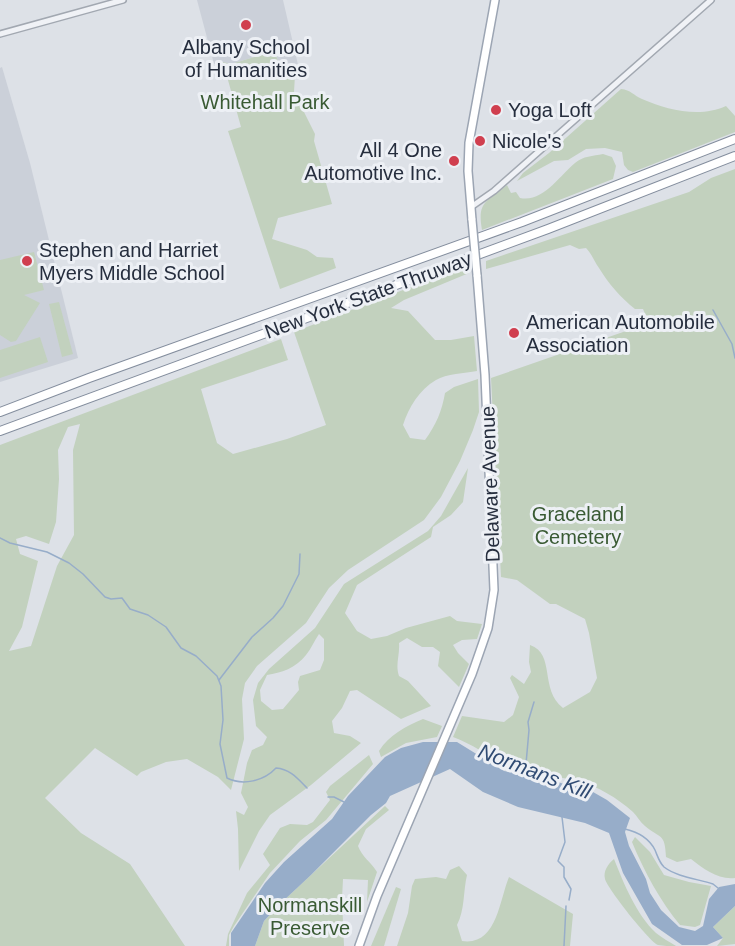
<svg xmlns="http://www.w3.org/2000/svg" width="735" height="946" font-family="Helvetica,sans-serif">
<style>
.built{fill:#cbd0d9}
.green{fill:#c2d1be;fill-rule:evenodd}
.water{fill:#97adc9}
.lines{fill:none;stroke-linecap:round;stroke-linejoin:round}
.stream{stroke:#97adc9;stroke-width:1.5}
.tertiary-casing{stroke:#a2a8b1;stroke-width:8}
.primary-casing{stroke:#9ca5b3;stroke-width:10}
.motorway-casing{stroke:#848e9e;stroke-width:10}
.tertiary{stroke:#f0f2f6;stroke-width:5}
.primary{stroke:#fff;stroke-width:7}
.motorway{stroke:#fff;stroke-width:8}
.primary-bridge-casing{stroke:#9ca5b3;stroke-width:10;stroke-linecap:butt}
.primary-bridge{stroke:#fff;stroke-width:7}
.poi-dot{fill:#d03f4f;stroke:#edf0f5;stroke-width:2}
.labels{text-anchor:middle;dominant-baseline:central;stroke-width:6;stroke-linejoin:round;paint-order:stroke}
.poi-label{font-size:20px;fill:#262e3e;stroke:#edf0f5;text-anchor:start}
.park-label{font-size:20px;fill:#395a33;stroke:#edf0f5}
.street-label{font-size:20px;fill:#262e3e;stroke:#edf0f5}
.water-label{font-size:21px;font-style:italic;fill:#304b73;stroke:#edf0f5}
</style>
<rect width="100%" height="100%" fill="#dde1e7"/>
<!-- built -->
<g class="built">
<path d="M197,0H283L299,69L281,73L275,51L231,64L223,62L214,64Z"/>
<path d="M2,67L30,163L78,358L0,382V68Z"/>
</g>
<!-- green -->
<g class="green">
<path d="M275,51L281,73L299,69V73L295,75L294,92L315,134L314,141L332,204L278,218L272,239L307,250L317,257L333,258L336,268L280,289L228,131L241,127L223,62L231,64Z"/>
<path d="M621,89C631,90 633,95 642,99C667,110 700,118 726,106L735,116V132L633,172L628,170L624,165L622,152L605,148L586,149L568,160L554,161L517,181L523,173L549,153Z"/>
<path d="M603,154L612,157L616,166L613,179L482,230C477,202 486,202 507,185L511,193L516,192L520,198C543,203 560,175 575,163C583,156 593,156 603,154Z"/>
<path d="M735,169V878C718,880 704,869 691,859L677,862L666,857C665,832 660,839 645,826C640,822 637,816 633,812C617,798 598,786 577,781C557,776 535,775 515,768C493,760 475,745 453,737L462,716L504,722L513,715L519,697L510,678L512,675L524,684L531,672L529,662L530,645C556,654 539,689 563,708L590,692L597,678L589,633L585,619L556,604H550L517,580L501,577L491,378L649,323L643,309H635C621,298 608,283 599,268C594,261 592,254 586,248L579,249L570,245L486,269V261L689,192L711,178Z"/>
<path d="M34,252L44,290L24,295L40,303L16,341L11,342L0,335V260Z"/>
<path d="M468,265L469,273L404,300L391,308L408,311L435,340H451L474,336L477,371C465,373 446,374 436,380C419,390 409,407 403,425L410,438L425,440C436,425 442,411 445,393L454,387L478,379L479,412L473,430L460,461L441,497L424,520L348,570L329,588L306,623L257,666L245,683L242,699L244,739L231,790L218,777L187,759L166,762L141,772L137,776L95,748L45,798L81,833L130,864L185,946H0V445L281,339L288,360L201,389L217,443L233,454L287,439L326,425L294,332ZM80,424L73,450L74,535L57,566L31,646L9,651L22,627L38,561L20,554L16,539L26,536L49,544L56,522L59,479L58,450L68,427Z"/>
<path d="M59,302L73,354L62,357L49,304Z"/>
<path d="M40,337L48,362L0,378V350Z"/>
<path d="M468,468L463,502L451,515L433,527L431,537L357,585L345,613L357,631L371,639L387,636L406,628L450,616L457,621L482,624L477,639L462,640L453,645L458,653L469,664L459,687L438,666L440,652L433,647H422L407,638L399,643C400,656 395,664 399,676L408,681L431,706L401,719L357,690L350,691L342,708L332,721L334,733L350,736L361,743L311,785L270,815L259,831L239,871L238,829L236,811L244,815L248,807L241,793L247,763L252,750L263,745L267,737L256,726L253,700L258,683L269,669L315,628L344,584L428,531L441,516ZM319,634L324,639V660L320,670L300,676L298,682L299,690L283,709L272,710L261,701L260,690L267,675C281,673 296,668 306,655C311,649 314,641 319,634Z"/>
<path d="M423,719L442,726L437,737L406,743L381,757L379,751C389,735 406,726 423,719Z"/>
<path d="M369,755L373,764L326,820L300,841L270,873L234,926L229,935V946H226L228,934L247,893L270,865L263,854L280,828L290,824L307,825L313,822L330,800L326,792L330,786Z"/>
<path d="M385,806L389,810L366,829L358,846C362,857 371,862 377,872L367,902L368,880L343,879L342,899L344,946H255L264,921L281,903Z"/>
<path d="M635,837L650,852L664,875L689,882L711,886L700,925L695,927L680,925C660,901 644,871 632,842Z"/>
<path d="M614,859C624,884 636,914 656,933C662,938 670,942 676,946C670,946 663,946 658,945C649,941 607,888 605,879C603,871 608,864 614,859Z"/>
<path d="M459,866L467,875C463,892 465,909 457,925L462,941C497,946 499,901 509,877L573,914L570,946H397L408,913L412,886L415,879L436,877L446,879L450,870Z"/>
<path d="M396,887L401,889L384,946H371Z"/>
<path d="M735,906V944L717,946L723,938L713,927Z"/>
</g>
<!-- water -->
<path class="water" d="M423,742H457L504,771L548,779L564,784H579L607,800L630,818L625,832L629,846L646,879L650,893L661,910L679,927L695,931L703,926L709,899L719,887L735,884V906L713,927L723,938L707,945H682L652,924L623,873L609,833L585,823L518,807L483,792L450,769L390,796L386,803L371,815L311,875L281,903L264,921L255,946H231V933L265,883L284,862L332,819L348,796L385,757L401,748Z"/>
<g class="lines">
<!-- stream -->
<g class="stream">
<path d="M713,310L732,344L735,358"/>
<path d="M0,538L10,543L47,552L69,563L83,574L105,597L111,599L122,598L130,609L148,615L166,627L181,648L196,656L217,676L221,686L223,720L220,744L227,778C243,786 264,781 276,768C290,769 298,779 307,788"/>
<path d="M219,680L252,637L273,618L283,606L299,574L300,554"/>
<path d="M525,775L529,730L528,722L534,702"/>
<path d="M328,797H334L344,802"/>
<path d="M562,817L565,842L558,861L564,867V877L571,889L569,900"/>
<path d="M625,829C638,832 649,838 655,850C658,857 659,862 664,867C677,877 698,879 713,884L718,888"/>
<path d="M564,946L566,906"/>
</g>
<defs>
<g id="tertiary">
<path d="M0,34L123,0"/>
<path d="M471,207L494,191L711,0"/>
</g>
<g id="primary">
<path d="M472,220L468,171L469,143L495,0"/>
<path d="M359,946L377,896L472,674L488,628L494,590L485,375L477,275"/>
</g>
<g id="motorway">
<path d="M0,412L89,378L522,222L735,139"/>
<path d="M0,431L548,229L735,156"/>
</g>
</defs>
<!-- tertiary casing -->
<use href="#tertiary" class="tertiary-casing"/>
<!-- primary casing -->
<use href="#primary" class="primary-casing"/>
<!-- motorway casing -->
<use href="#motorway" class="motorway-casing"/>
<!-- tertiary -->
<use href="#tertiary" class="tertiary"/>
<!-- primary -->
<use href="#primary" class="primary"/>
<!-- motorway -->
<use href="#motorway" class="motorway"/>
<defs>
<path id="primary-bridge" d="M472,220L477,275"/>
</defs>
<!-- primary-bridge casing -->
<use href="#primary-bridge" class="primary-bridge-casing"/>
<!-- primary-bridge -->
<use href="#primary-bridge" class="primary-bridge"/>
</g>
<!-- markers -->
<g class="poi-dot">
<circle cx="246" cy="25" r="6"/>
<circle cx="496" cy="110" r="6"/>
<circle cx="480" cy="141" r="6"/>
<circle cx="454" cy="161" r="6"/>
<circle cx="27" cy="261" r="6"/>
<circle cx="514" cy="333" r="6"/>
</g>
<g class="labels">
<!-- poi labels -->
<g class="poi-label">
<text x="246" y="47" text-anchor="middle">Albany School<tspan x="246" dy="23">of Humanities</tspan></text>
<text x="508" y="110">Yoga Loft</text>
<text x="492" y="141">Nicole's</text>
<text x="442" y="150" text-anchor="end">All 4 One<tspan x="442" dy="23">Automotive Inc.</tspan></text>
<text x="39" y="250">Stephen and Harriet<tspan x="39" dy="23">Myers Middle School</tspan></text>
<text x="526" y="322">American Automobile<tspan x="526" dy="23">Association</tspan></text>
</g>
<!-- park labels -->
<g class="park-label">
<text x="265" y="102">Whitehall Park</text>
<text x="578" y="514">Graceland<tspan x="578" dy="23">Cemetery</tspan></text>
<text x="310" y="905">Normanskill<tspan x="310" dy="23">Preserve</tspan></text>
</g>
<!-- street labels -->
<g class="street-label">
<text transform="translate(368 295) rotate(-20)">New York State Thruway</text>
<text transform="translate(490 484) rotate(-92)">Delaware Avenue</text>
</g>
<!-- water labels -->
<g class="water-label">
<text transform="translate(535 771) rotate(21)">Normans Kill</text>
</g>
</g>
</svg>
